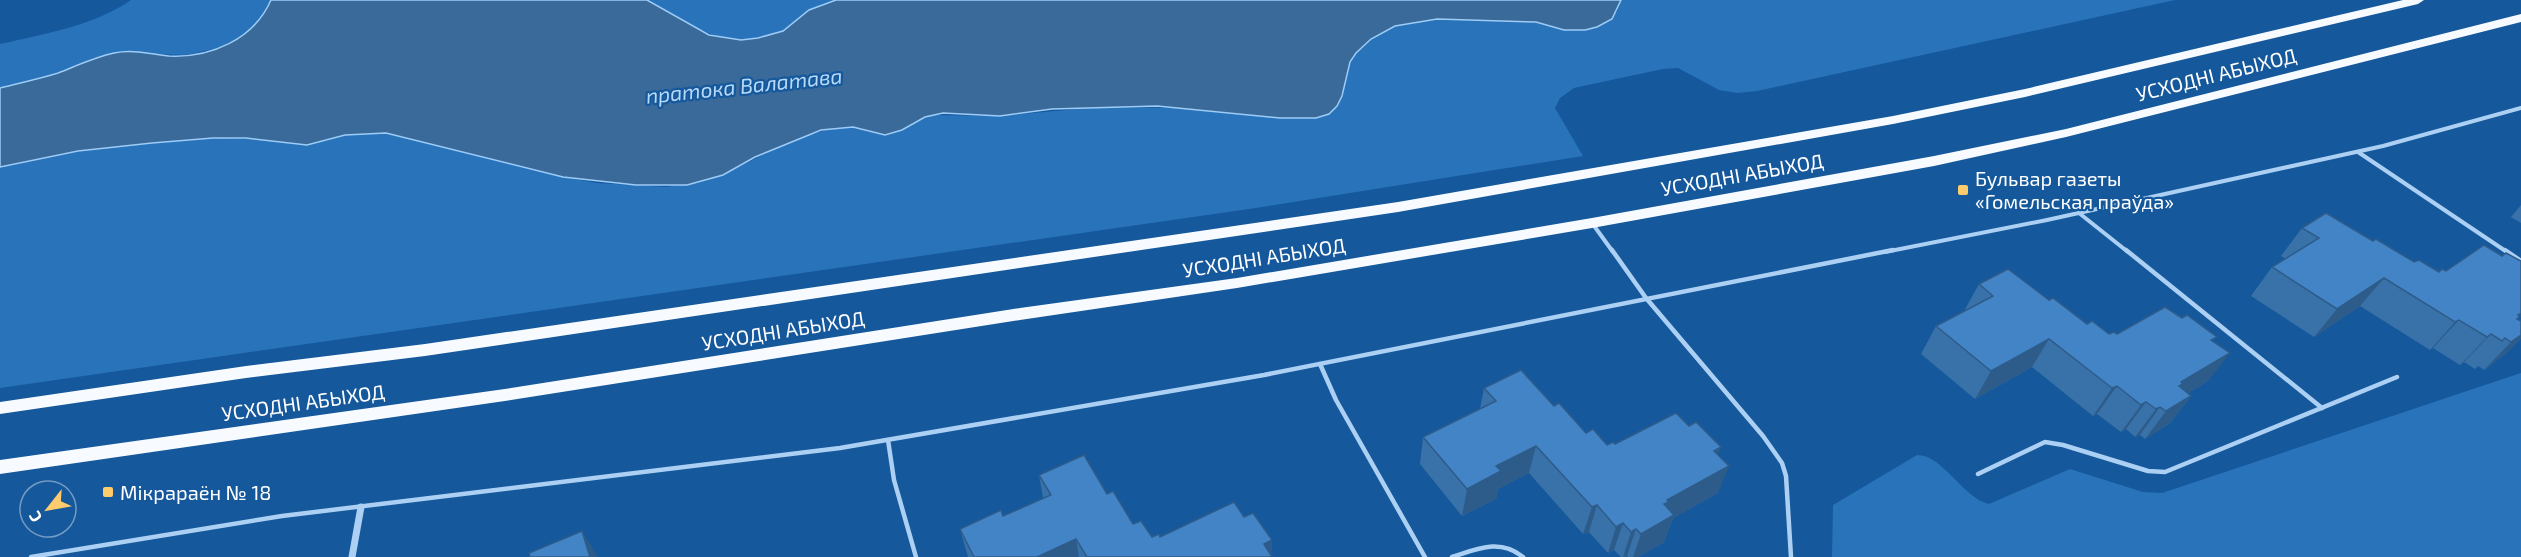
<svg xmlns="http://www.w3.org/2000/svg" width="2521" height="557" font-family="'Exo 2',sans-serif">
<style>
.green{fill:#2873ba}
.water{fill:#396a9a;stroke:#9eccf6;stroke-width:1.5}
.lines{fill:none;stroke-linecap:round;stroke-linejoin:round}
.lane-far1{stroke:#abd0f3;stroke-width:4}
.lane{stroke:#abd0f3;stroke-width:4.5}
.street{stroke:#abd0f3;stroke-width:7}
.primary{fill:#f7fbff;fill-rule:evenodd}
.wall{fill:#3972a9}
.shaded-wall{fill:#2e5c8a}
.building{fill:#4284c5;stroke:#2e5c8a;stroke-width:1.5}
.poi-dot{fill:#ffcc6d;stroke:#15589c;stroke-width:2}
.labels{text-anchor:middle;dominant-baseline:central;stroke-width:4.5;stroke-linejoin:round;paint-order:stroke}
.street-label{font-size:20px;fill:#fff;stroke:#15589c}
.poi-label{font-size:20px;fill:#fff;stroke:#15589c;text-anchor:start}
.water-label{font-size:21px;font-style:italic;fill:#b8daf9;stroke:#15589c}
</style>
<rect width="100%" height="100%" fill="#15589c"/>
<!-- green -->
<g class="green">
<path d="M131,0H271L260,20L249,31L222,47L187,55L115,53L49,75L0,88V44C44,34 93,26 131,0Z"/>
<path d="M647,0H836C826,4 814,7 806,12C797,19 791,27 780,32C726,56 692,23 647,0Z"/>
<path d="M1621,0H2175L1757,91L1737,93L1719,90L1678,68L1663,69L1574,88L1560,98L1555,108L1583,156L1256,208L0,388V167L101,147L213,138L326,141L345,135L386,133L563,177L597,183L667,187L723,175L790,141L832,128L853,127L869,132L902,130L916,121L933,115L1000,116L1100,107L1189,108L1280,118L1342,96L1345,74L1356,53L1371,39L1395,26L1437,19L1536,22L1564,30L1617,12Z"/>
<path d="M2521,373V557H1832L1833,505L1917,455C1942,454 1963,498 1989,504L2070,469L2143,492L2162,493Z"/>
</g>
<!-- water -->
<path class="water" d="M271,0H647L709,35L741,40L758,38L783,31L809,10L836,0H1621L1612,19L1597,27L1585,30H1564L1536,22L1437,19L1395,26L1371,39L1356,53L1350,62L1342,96L1337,106L1329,114L1316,118H1280L1157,106L1052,109L1000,116L943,113L925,117L902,130L885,135L853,127L821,130L755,157L723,175L687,185H636L563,177L386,133L345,135L307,145L246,138H213L152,143L78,151L0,167V88C19,83 39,79 58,73C76,66 95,57 114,53C133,49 150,54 169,56C211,58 254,39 271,0Z"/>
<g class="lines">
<!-- lane-far1 -->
<g class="lane-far1">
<path d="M2358,152L2507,252"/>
<path d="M2079,213L2128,252"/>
<path d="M1592,223L1613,252"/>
<path d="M1885,252L2047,220L2383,146L2521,108"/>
</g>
<!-- lane -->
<g class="lane">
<path d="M1612,250L1646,298L1763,436L1782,463L1786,476L1791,557"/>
<path d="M2126,250L2322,408"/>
<path d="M2505,250L2521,261"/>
<path d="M1320,364L1336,400L1425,557"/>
<path d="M888,440L894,480L916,557"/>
<path d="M1978,474L2045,442L2063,445L2148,471L2165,472L2397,377"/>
<path d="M31,557L282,516L840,448L1264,375L1893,250"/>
<path d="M1452,557C1477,549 1500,538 1523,557"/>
</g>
<!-- street -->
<path class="street" d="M352,557L361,507"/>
<!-- primary -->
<g class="primary">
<path d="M2403,0H2424L2418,4L2025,97L1893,124L1398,212L425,356L246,378L0,414V402L246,366L425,344L1398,202L1893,116L2025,89Z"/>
<path d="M2521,14V22L2066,137L1934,166L1592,228L1237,288L1020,320L511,400L0,474V460L511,388L1020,308L1237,278L1592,218L1934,156L2066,129Z"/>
</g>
</g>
<!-- wall -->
<g class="wall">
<path d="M2521,205V223L2511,217Z"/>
<path d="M2302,228L2521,338L2504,355L2484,370L2478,366L2475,369L2464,362L2460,365L2433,348L2430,350L2360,306L2314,337L2251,296L2272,267L2286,259L2281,256Z"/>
<path d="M1979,284L2049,300L2087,324L2109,334L2213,341L2208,381L2188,393L2191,396L2170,423L2145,439L2140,435L2135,437L2126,429L2121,432L2097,414L2093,416L2032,367L1975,399L1921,354L1936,326L1964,311Z"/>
<path d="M1484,388L1554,406L1586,433L1607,445L1615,444L1718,454V493L1673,518L1664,542L1638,557H1628L1627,556L1625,557H1621L1614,550L1608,553L1589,532L1583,534L1529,473L1498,489L1496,499L1462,516L1420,464L1423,437L1480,409Z"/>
<path d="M1039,475L1107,494L1133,524L1152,537H1160L1244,517L1272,540L1271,556L1272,557H968L960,529L1003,516L1043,498Z"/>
</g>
<!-- shaded-wall -->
<g class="shaded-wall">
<path d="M2384,278L2360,306L2314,337L2337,309Z"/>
<path d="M2459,320L2433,348L2430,350L2455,322Z"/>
<path d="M2491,334L2464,362L2460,365L2487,337Z"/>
<path d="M2521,335V338L2504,355L2484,370L2511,342Z"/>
<path d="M2049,339L2032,367L1975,399L1991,371Z"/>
<path d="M2230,353L2208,381L2166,406L2181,382Z"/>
<path d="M2117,386L2097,414L2093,416L2112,388Z"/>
<path d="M2191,396L2170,423L2145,439L2166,411Z"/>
<path d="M2146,402L2126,429L2121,432L2141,405Z"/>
<path d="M2160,407L2140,435L2135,437L2156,409Z"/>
<path d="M1536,446L1529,473L1498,489L1496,499L1462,516L1467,489L1496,466Z"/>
<path d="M1721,447L1710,474L1714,451Z"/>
<path d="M1729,466L1718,493L1673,518L1664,542L1638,557H1633L1641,534L1667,500Z"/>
<path d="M1597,505L1589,532L1583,534L1592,507Z"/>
<path d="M1623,523L1614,550L1608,553L1616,527Z"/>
<path d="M1636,529L1627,556L1623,557L1631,532Z"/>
<path d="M582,531L598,557H590Z"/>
<path d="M1076,539L1079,557H1037Z"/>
<path d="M1272,540L1271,557L1264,544Z"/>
</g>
<!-- building -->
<g class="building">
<path d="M2326,213L2373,241L2376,239L2414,262L2419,260L2439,272L2442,269L2446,271L2484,245L2502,256L2506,253L2521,261V313L2518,315L2520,316L2517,319L2521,321V335L2511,342L2505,338L2502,341L2491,334L2487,337L2459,320L2455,322L2384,278L2337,309L2272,267L2319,238L2302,228Z"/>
<path d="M2008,269L2049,300L2053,298L2087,324L2092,321L2109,334L2114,332L2117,334L2165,307L2182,318L2187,315L2217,337L2211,340L2230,353L2181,382L2183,384L2179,386L2191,396L2166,411L2160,407L2156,409L2146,402L2141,405L2117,386L2112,388L2049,339L1991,371L1936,326L1993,296L1979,284Z"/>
<path d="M1521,370L1554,406L1559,403L1586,433L1593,429L1607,445L1613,442L1615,444L1676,413L1689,426L1696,422L1721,447L1714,451L1729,466L1667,500L1669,502L1664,504L1674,515L1641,534L1636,529L1631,532L1623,523L1616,527L1597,505L1592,507L1536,446L1496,466L1501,471L1467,489L1423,437L1496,401L1484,388Z"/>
<path d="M1084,455L1107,494L1113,491L1133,524L1141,521L1152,537L1159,534L1160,537L1234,502L1244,517L1253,513L1272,540L1264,544L1272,557H1087L1076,539L1037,557H974L960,529L1001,510L1003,516L1051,495L1039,475Z"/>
<path d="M582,531L590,557H530L529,553Z"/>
</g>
<!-- markers -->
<g class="poi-dot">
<rect x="1957" y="184" width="12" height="12" rx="3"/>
<rect x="102" y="486" width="12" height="12" rx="3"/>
</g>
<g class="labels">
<!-- street labels -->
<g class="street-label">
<text transform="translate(2216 74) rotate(-14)">УСХОДНІ АБЫХОД</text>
<text transform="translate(1742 174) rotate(-10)">УСХОДНІ АБЫХОД</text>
<text transform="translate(1264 257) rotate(-9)">УСХОДНІ АБЫХОД</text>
<text transform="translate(783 330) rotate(-9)">УСХОДНІ АБЫХОД</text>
<text transform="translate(303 402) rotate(-8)">УСХОДНІ АБЫХОД</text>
</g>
<!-- poi labels -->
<g class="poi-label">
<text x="1975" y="178">Бульвар газеты<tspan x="1975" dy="23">«Гомельская праўда»</tspan></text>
<text x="120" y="492">Мікрараён № 18</text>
</g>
<!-- water labels -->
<g class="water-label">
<text transform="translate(744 85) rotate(-6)">пратока Валатава</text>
</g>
</g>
<!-- north arrow -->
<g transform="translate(48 509) rotate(239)"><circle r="28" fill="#15589c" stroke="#739bc4" stroke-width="1.5"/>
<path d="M0-4.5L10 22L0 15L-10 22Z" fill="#ffcc6d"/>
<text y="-9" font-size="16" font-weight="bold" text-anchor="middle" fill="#ffffff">С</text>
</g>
</svg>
